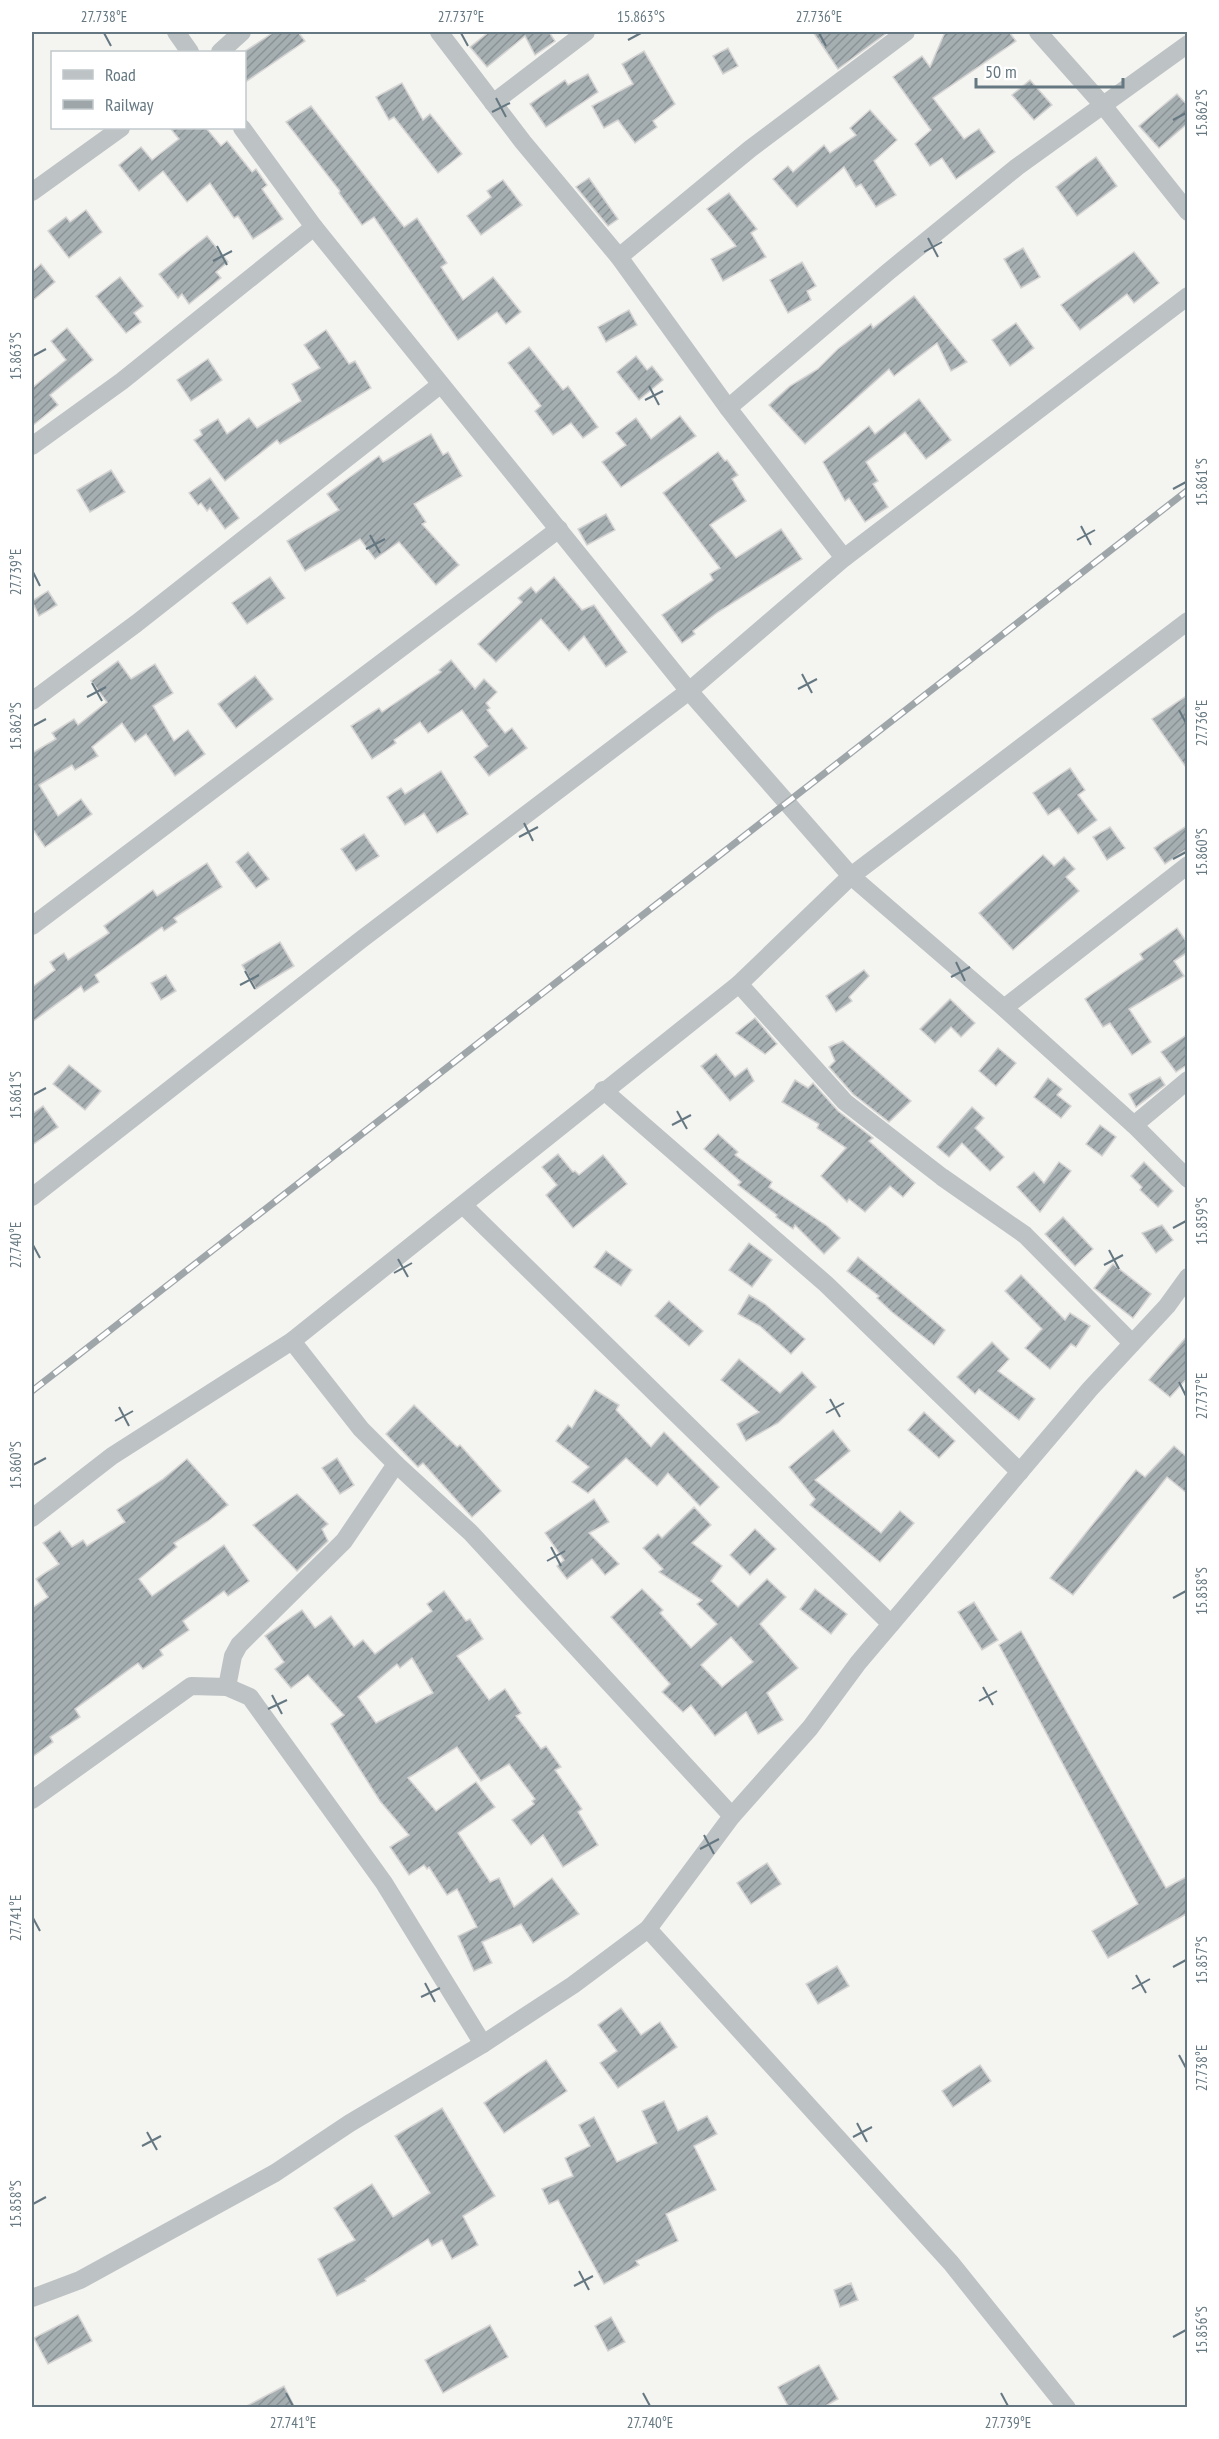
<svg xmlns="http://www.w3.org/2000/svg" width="1219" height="2439" font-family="'PT Sans Narrow',sans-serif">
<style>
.building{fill:url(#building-hatch);stroke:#d6d5d3;stroke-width:1.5;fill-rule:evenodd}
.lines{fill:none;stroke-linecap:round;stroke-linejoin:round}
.minor{stroke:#bdc2c4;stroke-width:18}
.rail-casing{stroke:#9fa6a9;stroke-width:7}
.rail{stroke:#fff;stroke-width:4.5;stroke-dasharray:14;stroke-linecap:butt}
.ticks{fill:none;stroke:#657780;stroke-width:2}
.neatline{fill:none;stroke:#657780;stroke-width:2}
.ticks-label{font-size:15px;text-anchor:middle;fill:#657780}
</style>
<defs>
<pattern id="building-hatch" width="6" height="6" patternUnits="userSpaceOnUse" patternTransform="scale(1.5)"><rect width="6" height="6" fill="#a5aeb1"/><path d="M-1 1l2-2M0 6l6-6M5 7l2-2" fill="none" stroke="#8a9295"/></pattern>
</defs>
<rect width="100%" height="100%" fill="#f4f4f1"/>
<!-- building -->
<g class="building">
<path d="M274,32H298L305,41L244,83V52Z"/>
<path d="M489,32H549L555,41L535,55L525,36L487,67L470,47Z"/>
<path d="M813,32H888L838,69Z"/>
<path d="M945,32H1009L1016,41L933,98L964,139L979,129L995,152L956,179L942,158L930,166L915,144L931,130L893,77L922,56L930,67Z"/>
<path d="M728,48L738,66L723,74L713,56Z"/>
<path d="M644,51L675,104L653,121L657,127L635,143L618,120L604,128L592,106L633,84L622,64Z"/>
<path d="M588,74L598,92L546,127L530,104L565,80L568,85Z"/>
<path d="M1030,80L1052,105L1034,120L1012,95Z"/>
<path d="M402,83L423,120L430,114L462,154L438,173L394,117L389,120L376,97Z"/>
<path d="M1177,94L1188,106V123L1159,148L1139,126Z"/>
<path d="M311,106L404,227L417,218L447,263L441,267L463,300L493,277L521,312L506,324L497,312L458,340L374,217L362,225L339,193L340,191L286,122Z"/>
<path d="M870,110L897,140L874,161L896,195L876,207L861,184L856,187L844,167L797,207L773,179L788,166L793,172L824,145L830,153L856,135L850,128Z"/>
<path d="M170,128H206L221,146L227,141L252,172L256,169L267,185L262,189L283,219L253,239L238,216L234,218L210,183L187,202L163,171L139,191L119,165L141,147L152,160L179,139Z"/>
<path d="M1096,157L1117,186L1077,216L1056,187Z"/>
<path d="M589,178L618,219L608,226L576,187Z"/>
<path d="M503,180L522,205L481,235L467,216L491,197L487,191Z"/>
<path d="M729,193L757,229L751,233L766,257L723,281L711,259L736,246L707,209Z"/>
<path d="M86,210L102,232L69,258L48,231L66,217L70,222Z"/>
<path d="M207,236L228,262L216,272L221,278L189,304L182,294L178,298L159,274Z"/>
<path d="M1023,248L1040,277L1021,288L1004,259Z"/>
<path d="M1134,252L1159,283L1134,303L1127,294L1080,330L1061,305Z"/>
<path d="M802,262L816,286L807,291L811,300L788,313L770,280Z"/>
<path d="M41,264L55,282L32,301V272Z"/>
<path d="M120,277L143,306L134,313L141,322L126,333L96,296Z"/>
<path d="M914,296L967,362L951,371L937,343L894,376L889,369L805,444L769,405L790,386L818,369L838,349L871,324L873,328Z"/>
<path d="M629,310L637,325L606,342L598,327Z"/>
<path d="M1016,323L1034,348L1010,366L992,340Z"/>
<path d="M67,328L93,360L50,395L58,405L32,426V388L66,360L51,341Z"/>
<path d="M326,330L349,364L355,361L371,388L280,444L277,440L225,481L194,440L202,435L200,430L218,419L227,434L249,418L257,428L301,401L292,384L320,368L304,345Z"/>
<path d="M529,347L563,390L568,386L598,427L583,438L571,423L553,435L535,411L541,406L508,363Z"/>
<path d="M636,356L647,370L652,366L663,380L639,400L617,372Z"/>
<path d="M208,359L222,380L191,401L177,380Z"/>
<path d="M919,399L951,440L926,459L905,432L866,462L878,481L873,484L888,507L865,522L849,498L845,501L823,462L869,426L875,434Z"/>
<path d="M680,416L696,436L621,487L602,462L626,445L616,433L636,418L651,439Z"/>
<path d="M431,434L443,455L448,452L462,476L414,504L426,522L422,524L459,565L436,585L399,542L375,559L360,539L305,571L287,541L339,510L327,494L379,456L383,462Z"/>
<path d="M718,452L725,461L727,460L738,475L732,479L746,501L710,525L736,558L781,529L802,559L718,612L693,631L695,634L682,643L662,615L713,580L710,574L720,568L663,493Z"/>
<path d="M111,470L125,492L90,512L77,490Z"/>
<path d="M210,478L239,518L225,529L210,508L207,511L201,503L198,505L189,493Z"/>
<path d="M606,514L615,530L587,545L578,529Z"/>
<path d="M270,577L285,598L247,624L232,603Z"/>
<path d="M554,577L582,610L594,605L627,652L606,667L584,636L569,651L541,619L496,662L478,644L522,602L518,598L531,587L536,593Z"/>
<path d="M48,591L57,605L39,616L32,601Z"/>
<path d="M451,660L475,689L484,679L497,692L486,703L490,708L487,710L505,733L512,728L527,748L489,776L474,757L488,746L462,710L428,733L420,722L394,740L396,743L372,759L351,726L379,708L382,712L441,672L439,670Z"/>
<path d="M118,661L131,679L155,664L173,693L153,706L174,741L188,730L205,754L175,776L146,734L135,742L122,723L92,747L98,756L75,770L72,765L39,785L58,816L81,799L92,814L45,847L32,828V753L56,739L52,733L74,719L78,725L107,702L91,681Z"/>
<path d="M255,676L273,699L236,728L218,704Z"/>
<path d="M1188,695V770L1152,719Z"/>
<path d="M1070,768L1085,790L1078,795L1097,820L1078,834L1059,808L1048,815L1033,793Z"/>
<path d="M441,771L468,814L437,833L424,813L405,825L387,797L401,788L405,794Z"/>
<path d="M1188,825V848L1165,864L1154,848Z"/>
<path d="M1110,827L1125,848L1107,860L1093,837Z"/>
<path d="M364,834L379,856L356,871L341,849Z"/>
<path d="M248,852L269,879L256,888L236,862Z"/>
<path d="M1043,855L1054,866L1064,857L1075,869L1066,877L1079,891L1013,950L979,913Z"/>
<path d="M207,863L222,887L174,918L177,922L164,931L162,927L95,975L99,982L84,992L81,986L32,1022V987L55,970L50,962L64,953L68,960L109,933L104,926L153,890L157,896Z"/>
<path d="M1177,928L1188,944V952L1174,961L1184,976L1129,1009L1151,1042L1132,1055L1110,1023L1103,1027L1085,999L1143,959L1140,954Z"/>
<path d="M280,942L294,966L256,989L242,965Z"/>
<path d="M864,970L869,976L849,997L852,1001L836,1012L826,996Z"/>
<path d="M166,975L176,991L161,1000L151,983Z"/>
<path d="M950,999L975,1023L961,1037L951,1027L935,1043L920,1029Z"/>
<path d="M755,1018L777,1044L765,1054L736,1033Z"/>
<path d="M1188,1034V1064L1176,1072L1161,1052Z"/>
<path d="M843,1041L911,1101L889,1122L853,1094L829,1067L835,1061L829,1047Z"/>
<path d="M998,1048L1016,1063L996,1086L979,1071Z"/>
<path d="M716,1054L735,1077L747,1068L754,1081L730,1101L701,1066Z"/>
<path d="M69,1065L101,1091L85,1110L53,1084Z"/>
<path d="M1160,1077L1165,1085L1136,1107L1129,1094Z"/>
<path d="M1048,1078L1062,1089L1057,1095L1071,1106L1061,1118L1034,1097Z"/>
<path d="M795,1080L808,1088L813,1083L838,1111L873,1138L869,1141L915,1183L903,1197L890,1186L865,1212L849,1199L847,1202L821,1176L846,1148L817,1128L819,1124L782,1102Z"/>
<path d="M43,1106L58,1127L32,1145V1114Z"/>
<path d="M972,1107L984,1118L975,1128L1004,1157L990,1171L962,1143L949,1157L937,1147Z"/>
<path d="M1100,1125L1116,1137L1102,1156L1086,1144Z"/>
<path d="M718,1134L738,1152L735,1155L772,1182L769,1187L827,1226L840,1238L824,1254L795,1225L793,1229L776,1217L777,1215L738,1185L741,1182L704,1149Z"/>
<path d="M558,1154L573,1172L575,1171L579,1175L603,1155L627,1184L573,1228L546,1195L557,1185L542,1167Z"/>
<path d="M1059,1162L1071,1171L1040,1212L1017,1187L1034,1172L1044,1183Z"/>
<path d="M1144,1162L1173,1191L1158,1207L1140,1190L1142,1187L1131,1176Z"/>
<path d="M1063,1217L1093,1249L1075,1266L1045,1234Z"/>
<path d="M1162,1225L1173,1240L1156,1253L1142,1233Z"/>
<path d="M749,1243L772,1260L752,1287L729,1270Z"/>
<path d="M606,1251L632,1270L621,1286L594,1267Z"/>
<path d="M858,1257L945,1330L934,1345L892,1312L877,1298L879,1296L847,1271Z"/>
<path d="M1113,1264L1151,1294L1133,1318L1094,1288Z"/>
<path d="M1021,1275L1065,1320L1070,1313L1090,1326L1076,1347L1071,1344L1050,1369L1025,1348L1042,1329L1005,1291Z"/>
<path d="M749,1295L765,1304L805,1339L791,1354L760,1326L738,1314Z"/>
<path d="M669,1301L703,1331L689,1346L655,1316Z"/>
<path d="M1188,1335V1377L1170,1397L1149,1380Z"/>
<path d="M992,1342L1009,1359L998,1371L1035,1399L1019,1420L979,1389L975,1394L957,1377Z"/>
<path d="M739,1359L780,1393L802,1372L816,1387L778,1423L746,1441L737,1424L759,1412L721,1380Z"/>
<path d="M595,1390L619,1405L616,1410L651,1447L664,1432L719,1487L700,1506L668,1473L657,1486L626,1458L588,1493L572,1482L589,1467L556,1441L568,1425L572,1428Z"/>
<path d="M414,1405L457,1447L460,1445L501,1491L472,1517L423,1463L418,1467L386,1434Z"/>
<path d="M924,1412L955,1441L939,1458L908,1430Z"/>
<path d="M833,1430L850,1451L815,1480L881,1533L900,1511L914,1523L880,1562L810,1505L815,1499L789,1467Z"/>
<path d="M1174,1446L1188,1458V1494L1167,1477L1073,1595L1050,1578L1136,1470L1145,1477Z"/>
<path d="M337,1458L354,1485L340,1494L322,1468Z"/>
<path d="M187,1459L228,1505L208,1521L174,1543L177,1547L139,1579L152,1596L224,1545L249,1581L228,1596L224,1591L183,1621L189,1630L160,1650L163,1655L143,1669L138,1663L75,1709L80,1717L50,1737L53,1742L32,1757V1608L48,1597L36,1579L59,1564L43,1543L60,1531L72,1547L83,1540L87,1546L125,1522L117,1510L163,1479Z"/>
<path d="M297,1494L328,1524L322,1529L328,1541L297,1571L253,1525Z"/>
<path d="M594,1499L609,1522L589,1533L619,1564L605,1575L592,1559L567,1579L557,1566L564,1560L545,1533Z"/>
<path d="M694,1507L711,1525L692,1543L722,1566L711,1581L738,1607L767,1579L786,1597L760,1624L798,1668L767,1693L783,1720L758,1734L746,1712L715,1736L691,1705L683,1712L662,1692L670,1684L611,1617L642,1589L663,1610L660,1613L691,1648L717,1624L697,1604L702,1600L659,1572L663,1569L643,1548L658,1534L662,1538ZM731,1637L753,1662L722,1687L701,1665Z"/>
<path d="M755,1529L776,1549L750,1575L730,1555Z"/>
<path d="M815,1589L847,1614L831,1634L800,1609Z"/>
<path d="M444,1591L466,1621L470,1619L483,1639L457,1656L489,1700L505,1689L521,1713L516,1716L541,1749L546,1746L561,1767L555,1770L582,1809L578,1812L598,1845L563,1867L543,1835L531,1845L512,1820L534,1804L532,1801L535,1799L509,1764L481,1781L457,1747L408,1778L436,1811L476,1782L495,1807L458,1833L490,1882L499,1878L514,1907L552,1878L579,1914L533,1943L521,1924L482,1942L492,1963L474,1971L458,1936L477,1927L457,1889L447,1895L429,1867L427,1869L424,1865L409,1875L390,1847L409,1835L380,1801L331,1724L344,1715L308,1675L291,1688L275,1669L284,1662L265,1636L302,1610L315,1628L331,1616L354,1647L363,1640L375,1654L432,1611L427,1604ZM412,1658L433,1693L376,1723L358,1697L397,1664L400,1668Z"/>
<path d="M974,1602L998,1640L982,1650L958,1612Z"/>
<path d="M1021,1631L1166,1888L1188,1876V1913L1108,1958L1092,1931L1138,1904L999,1645Z"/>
<path d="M767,1863L781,1884L751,1904L737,1883Z"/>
<path d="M837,1966L849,1986L818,2004L806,1984Z"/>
<path d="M621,2008L641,2035L660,2022L677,2047L618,2088L600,2063L617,2051L598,2025Z"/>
<path d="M546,2060L567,2091L504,2133L484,2103Z"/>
<path d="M980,2065L991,2081L953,2107L942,2091Z"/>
<path d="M664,2101L678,2131L707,2116L717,2134L694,2146L716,2190L666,2214L678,2241L636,2261L639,2265L604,2284L558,2200L549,2204L542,2189L573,2176L565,2158L590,2146L579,2125L594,2117L617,2162L657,2143L642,2111Z"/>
<path d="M442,2108L495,2196L463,2216L478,2245L452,2259L442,2240L432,2246L428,2239L365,2279L366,2281L337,2296L318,2259L355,2240L334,2208L372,2184L393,2217L430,2193L395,2136Z"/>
<path d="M851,2283L858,2300L840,2307L834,2290Z"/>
<path d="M78,2315L92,2341L48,2364L34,2338Z"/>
<path d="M611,2317L625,2342L608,2351L595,2326Z"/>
<path d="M490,2325L508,2357L443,2393L425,2360Z"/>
<path d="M819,2365L838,2399L822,2408H789L778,2387Z"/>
<path d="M284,2386L295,2408H243Z"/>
</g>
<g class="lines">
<!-- minor -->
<g class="minor">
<path d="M176,32L190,52"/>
<path d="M439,32L523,142L619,257L728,408L844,558"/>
<path d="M1038,32L1102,104L1188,212"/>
<path d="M220,52L242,32"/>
<path d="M493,103L586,32"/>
<path d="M242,128L314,227L689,691L851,876L1004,1008L1134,1125L1188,1179"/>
<path d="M32,192L121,128"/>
<path d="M619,257L750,149L906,32"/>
<path d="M728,408L888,272L1017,167L1188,44"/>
<path d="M32,446L122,381L314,227"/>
<path d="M32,701L137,623L440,385"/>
<path d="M32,926L559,529"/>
<path d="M739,984L845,1102L942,1177L1025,1235L1132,1343"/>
<path d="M1004,1008L1188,865"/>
<path d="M603,1090L826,1284L1020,1472"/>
<path d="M1134,1125L1188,1080"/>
<path d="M32,1197L362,939L689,691L844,558L1188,296"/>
<path d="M464,1206L891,1624"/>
<path d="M396,1464L471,1533L732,1816"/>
<path d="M32,1518L112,1456L292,1341L739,984L851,876L1188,621"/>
<path d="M227,1687L233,1656L239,1645L344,1541L396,1464L361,1429L292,1341"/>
<path d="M32,1800L191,1686L227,1687L250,1697L384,1883L483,2044"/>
<path d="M648,1929L951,2263L1067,2408"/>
<path d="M32,2298L80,2280L275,2173L350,2123L483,2044L573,1985L648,1929L732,1816L810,1728L858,1663L1090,1389L1167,1306L1188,1277"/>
</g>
<defs>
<path id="rail" d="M32,1391L1188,490"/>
</defs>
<!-- rail casing -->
<use href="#rail" class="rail-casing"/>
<!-- rail -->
<use href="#rail" class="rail"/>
</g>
<!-- ticks -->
<path class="ticks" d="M104,33L111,46M461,33L468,46M819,33L826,46M628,40L641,33M496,98L506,117M492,112L510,103M1173,120L1186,113M928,238L938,257M217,246L227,265M924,252L942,242M213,261L232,251M33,356L46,349M649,386L659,405M645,400L663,391M1173,489L1186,482M1081,526L1091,545M370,535L380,553M1077,540L1095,530M366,549L385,539M33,572L40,586M802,674L812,693M92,683L102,701M798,689L817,679M87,697L106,687M1179,710L1186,723M33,726L46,719M524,823L533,841M519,837L538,827M1173,859L1186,852M956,962L965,981M245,971L255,989M951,977L970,967M240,985L259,975M33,1095L46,1088M677,1111L687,1129M672,1125L691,1115M1173,1228L1186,1221M33,1245L40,1258M1109,1250L1119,1269M398,1259L408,1277M1104,1265L1123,1255M394,1273L412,1263M1179,1382L1186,1396M830,1399L840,1417M119,1407L129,1426M826,1413L844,1403M115,1421L133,1411M33,1465L46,1458M551,1547L561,1566M547,1561L565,1551M1173,1598L1186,1591M983,1687L993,1705M272,1695L282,1714M979,1701L997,1691M268,1709L287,1700M704,1835L714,1854M700,1849L719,1839M33,1918L40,1931M1173,1967L1186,1960M1136,1975L1146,1993M425,1983L435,2002M1132,1989L1150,1979M421,1997L440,1988M1179,2055L1186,2068M857,2123L867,2142M147,2132L157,2150M853,2137L872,2127M142,2146L161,2136M33,2204L46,2197M579,2271L589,2290M574,2286L593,2276M1173,2337L1186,2330M286,2393L293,2406M643,2393L650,2406M1001,2393L1008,2406"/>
<!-- border -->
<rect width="1219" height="2439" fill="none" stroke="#ffffff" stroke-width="66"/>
<!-- legend -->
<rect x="51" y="51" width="195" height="78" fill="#ffffff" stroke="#c1c9cc" stroke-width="1.5"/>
<rect x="63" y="70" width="30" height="9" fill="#bdc2c4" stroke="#c1c9cc" stroke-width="1.5"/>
<text x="105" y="81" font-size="18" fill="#657780">Road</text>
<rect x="63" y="100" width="30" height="9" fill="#9fa6a9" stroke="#c1c9cc" stroke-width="1.5"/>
<text x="105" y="111" font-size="18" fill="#657780">Railway</text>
<!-- scale -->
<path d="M976 78v9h147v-9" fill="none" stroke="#657780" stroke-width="3"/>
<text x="985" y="78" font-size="18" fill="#657780" stroke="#ffffff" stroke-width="4.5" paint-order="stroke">50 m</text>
<rect x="33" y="33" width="1153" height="2373" class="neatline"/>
<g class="ticks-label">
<text x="104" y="22">27.738°E</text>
<text x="461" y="22">27.737°E</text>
<text x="641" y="22">15.863°S</text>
<text x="819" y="22">27.736°E</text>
<text transform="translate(1202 113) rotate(-90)" y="5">15.862°S</text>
<text transform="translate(16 356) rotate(-90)" y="5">15.863°S</text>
<text transform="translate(1202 482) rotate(-90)" y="5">15.861°S</text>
<text transform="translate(16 572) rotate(-90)" y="5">27.739°E</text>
<text transform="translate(1202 723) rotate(-90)" y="5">27.736°E</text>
<text transform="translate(16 726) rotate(-90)" y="5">15.862°S</text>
<text transform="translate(1202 852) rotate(-90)" y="5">15.860°S</text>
<text transform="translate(16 1095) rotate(-90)" y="5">15.861°S</text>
<text transform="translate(1202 1221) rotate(-90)" y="5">15.859°S</text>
<text transform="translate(16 1245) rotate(-90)" y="5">27.740°E</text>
<text transform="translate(1202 1396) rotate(-90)" y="5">27.737°E</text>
<text transform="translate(16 1465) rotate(-90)" y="5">15.860°S</text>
<text transform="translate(1202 1591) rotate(-90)" y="5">15.858°S</text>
<text transform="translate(16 1918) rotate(-90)" y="5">27.741°E</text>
<text transform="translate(1202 1960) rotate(-90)" y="5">15.857°S</text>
<text transform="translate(1202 2068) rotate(-90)" y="5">27.738°E</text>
<text transform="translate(16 2204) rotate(-90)" y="5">15.858°S</text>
<text transform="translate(1202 2330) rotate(-90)" y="5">15.856°S</text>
<text x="293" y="2428">27.741°E</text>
<text x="650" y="2428">27.740°E</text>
<text x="1008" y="2428">27.739°E</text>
</g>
</svg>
